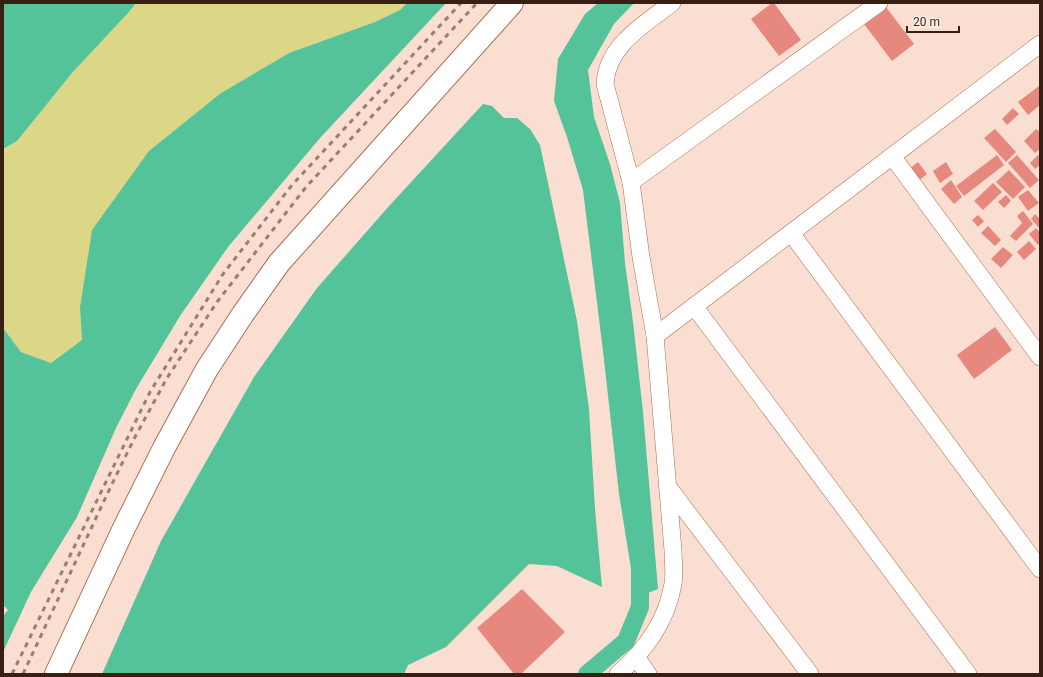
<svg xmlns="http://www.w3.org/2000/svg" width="1043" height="677" font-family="Roboto,sans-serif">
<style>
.green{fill:#dbd787}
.water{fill:#55c39a}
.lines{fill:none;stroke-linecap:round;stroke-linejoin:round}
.canal{stroke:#55c39a;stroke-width:18}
.building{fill:#e7887f}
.minor-casing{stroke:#ab6e50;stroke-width:18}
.major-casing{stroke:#ab6e50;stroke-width:24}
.minor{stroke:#fff;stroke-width:17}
.major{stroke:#fff;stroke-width:22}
.rail{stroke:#997e72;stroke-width:3;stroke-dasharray:5 5;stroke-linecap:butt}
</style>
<rect width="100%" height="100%" fill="#faded1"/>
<!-- green -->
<path class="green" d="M136,3H407L400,10L375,22L289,53L221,93L80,308L82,340L51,363L21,352L3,328V149L17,141L72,73L129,12Z"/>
<!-- water -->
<g class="water">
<path d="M3,3H136L129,12L72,73L17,141L3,149Z"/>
<path d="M407,3H446L320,138L228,247L180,316L136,389L116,428L77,517L31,592L3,652V616L8,610L3,605V328L21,352L51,363L82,340L80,308L92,230L149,151L221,93L289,53L375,22L400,10Z"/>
<path d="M598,3H634L614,24L588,70L594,117L610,164L620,203L625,263L633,322L643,412L658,589L648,593L634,587L619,494L603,351L583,190L567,137L554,101L558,59L585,14Z"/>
<path d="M483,104L492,106L504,118H517L530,129L540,145L577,321L589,409L595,509L602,587L557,566L529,564L446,647L408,665L404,674H102L161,541L254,377L317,288L390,205Z"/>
</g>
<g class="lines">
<!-- canal -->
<path class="canal" d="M587,674L626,641L640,607V566"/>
</g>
<!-- building -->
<g class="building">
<path d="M772,3H774L801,40L779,56L751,19Z"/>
<path d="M886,7L914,44L892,61L864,24Z"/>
<path d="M1039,86L1040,88V105L1028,115L1018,102Z"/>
<path d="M1013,108L1019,114L1007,125L1002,119Z"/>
<path d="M995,129L1016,152L1006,162L984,138Z"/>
<path d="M1036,129L1040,132V149L1035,153L1024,141Z"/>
<path d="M997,155L1004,165L964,196L956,186Z"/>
<path d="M1017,155L1039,180L1030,188L1008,163Z"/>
<path d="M1038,155L1040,157V165L1035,169L1030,163Z"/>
<path d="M918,162L927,174L916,183L907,171Z"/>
<path d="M946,162L953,174L940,183L933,171Z"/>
<path d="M1009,170L1025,187L1013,199L996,182Z"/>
<path d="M951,180L962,197L954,204L941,189Z"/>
<path d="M993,183L1002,192L983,210L974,201Z"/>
<path d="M1028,190L1039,203L1028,211L1018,197Z"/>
<path d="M1006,195L1011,201L1004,208L998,202Z"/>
<path d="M1023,211L1033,224L1016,241L1010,236L1022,223L1017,216Z"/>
<path d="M1035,214L1040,219V229L1031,219Z"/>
<path d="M978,215L984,221L978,227L972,220Z"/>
<path d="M988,226L1001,240L995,246L981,233Z"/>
<path d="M1036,228L1040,232V243L1038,245L1029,234Z"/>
<path d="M1029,241L1036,249L1024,260L1017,252Z"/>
<path d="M1003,247L1013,255L1001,268L991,259Z"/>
<path d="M995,327L1012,350L974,379L957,355Z"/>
<path d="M522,589L565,632L521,674H514L477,628Z"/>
</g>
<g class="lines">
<defs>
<g id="minor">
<path d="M892,156L1040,357"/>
<path d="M631,182L879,3"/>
<path d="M791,233L1040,569"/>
<path d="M694,306L968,674"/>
<path d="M655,336L1040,44"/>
<path d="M668,487L810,674"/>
<path d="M636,657L648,674"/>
<path d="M618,674C645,651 667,620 673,584C675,573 673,561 673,550L655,336L641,257L631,182L605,84C607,45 644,25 672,3"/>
</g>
<path id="major" d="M56,674L124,528L165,446L207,369L243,314L279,263L512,3"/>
</defs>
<!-- minor casing -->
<use href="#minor" class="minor-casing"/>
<!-- major casing -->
<use href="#major" class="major-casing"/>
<!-- minor -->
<use href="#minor" class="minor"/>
<!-- major -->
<use href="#major" class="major"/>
<!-- rail -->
<g class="rail">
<path d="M12,674L150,392L223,274L292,185L461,3"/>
<path d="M23,674L111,486L135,437L167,378L217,302L306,187L477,3"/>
</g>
</g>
<!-- border -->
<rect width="1043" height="677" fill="none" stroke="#381f13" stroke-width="8"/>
<!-- scale -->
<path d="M907 26v6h52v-6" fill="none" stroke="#381f13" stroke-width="2"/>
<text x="913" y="26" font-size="12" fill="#381f13" stroke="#fdefe8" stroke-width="3" paint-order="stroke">20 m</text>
</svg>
